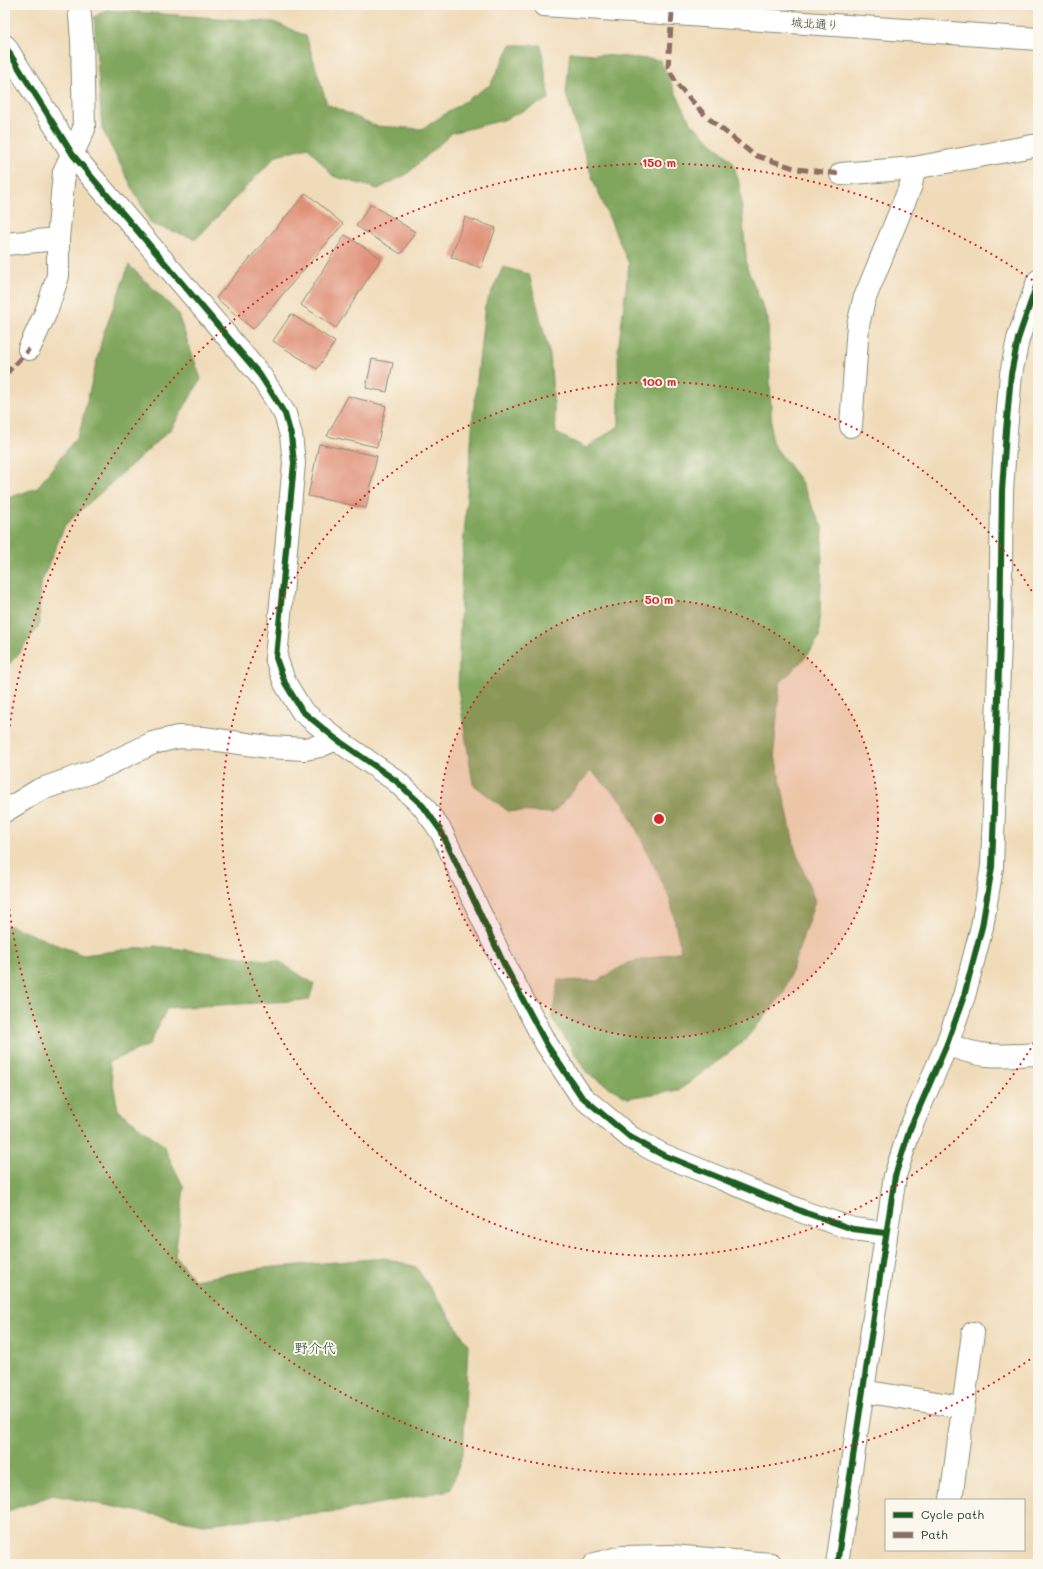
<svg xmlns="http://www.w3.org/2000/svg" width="1043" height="1569" font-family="Mali,'Klee One',sans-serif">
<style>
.forest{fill:#80a55b;stroke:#507148}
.building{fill:#e09078}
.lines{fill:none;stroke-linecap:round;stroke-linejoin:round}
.minor-casing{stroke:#888c76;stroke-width:24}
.minor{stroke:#fff;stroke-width:22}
.quiet{stroke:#8d6e63;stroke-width:5;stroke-dasharray:10 5;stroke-linecap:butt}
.cycleway-casing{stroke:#fbf7ec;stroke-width:8}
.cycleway{stroke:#1b5e20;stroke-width:6}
.ring{fill:none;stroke:#d62828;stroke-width:2;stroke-dasharray:2 4}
.labels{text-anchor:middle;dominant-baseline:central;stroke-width:4;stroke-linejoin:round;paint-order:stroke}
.street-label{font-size:12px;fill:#1f3d34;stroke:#fbf7ec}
.quarter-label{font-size:14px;fill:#1f3d34;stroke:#fbf7ec}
.centre{fill:#d62828;stroke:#fbf7ec;stroke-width:2}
.ring-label{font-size:12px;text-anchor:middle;font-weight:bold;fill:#d62828;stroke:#fbf7ec;stroke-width:4;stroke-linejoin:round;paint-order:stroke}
</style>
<rect width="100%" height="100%" fill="#fbf7ec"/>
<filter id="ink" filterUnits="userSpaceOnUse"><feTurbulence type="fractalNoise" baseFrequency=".025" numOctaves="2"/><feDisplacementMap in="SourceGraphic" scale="8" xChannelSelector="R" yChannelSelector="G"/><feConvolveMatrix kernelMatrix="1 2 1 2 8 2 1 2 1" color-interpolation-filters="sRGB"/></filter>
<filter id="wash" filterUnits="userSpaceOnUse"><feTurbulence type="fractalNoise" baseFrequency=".012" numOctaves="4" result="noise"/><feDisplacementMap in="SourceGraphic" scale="16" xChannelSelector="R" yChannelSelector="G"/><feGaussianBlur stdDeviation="0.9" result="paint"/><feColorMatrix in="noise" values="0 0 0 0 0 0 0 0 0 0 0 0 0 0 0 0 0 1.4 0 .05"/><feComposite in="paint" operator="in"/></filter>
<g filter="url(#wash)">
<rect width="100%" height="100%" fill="#f0dbb9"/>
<!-- forest -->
<g class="forest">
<path d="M106,10L274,22L306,36L327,104L376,126L422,129L490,85L511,45H541L549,99L503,120L452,133L407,174L378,189L333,176L308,147L277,155L196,239L151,224L102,129L94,17Z"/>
<path d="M570,52L660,60L690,122L733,162L740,187L747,268L768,319L772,443L800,480L823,529L819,638L805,658L780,683L774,751L795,849L815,901L784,993L743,1042L679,1090L627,1098L587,1073L552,1018L558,980L597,981L628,963L681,951L670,899L623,802L591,771L553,813L508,811L473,784L458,689L462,563L473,416L485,306L503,267L529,274L550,356L556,433L586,448L619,426L618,351L629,264L593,180L566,94Z"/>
<path d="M129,265L177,312L201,379L172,428L65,525L40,585L39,626L16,657L5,668V499L37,488L79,434L103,335Z"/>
<path d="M5,924L83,955L156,946L280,962L314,984L309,1000L167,1008L149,1045L109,1062L118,1110L163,1145L184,1188L175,1256L194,1280L263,1268L385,1258L416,1267L468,1344L463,1454L450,1490L339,1511L203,1524L53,1495L5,1512Z"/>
</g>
<g id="blocks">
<!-- building -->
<g class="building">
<path d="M306,193L343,224L253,329L216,298Z"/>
<path d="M371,204L415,232L401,254L356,226Z"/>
<path d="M465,217L496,228L481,268L451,257Z"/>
<path d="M345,235L381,258L336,328L301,305Z"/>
<path d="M291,314L335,342L317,369L273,341Z"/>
<path d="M372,359L393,363L387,392L366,388Z"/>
<path d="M348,396L386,406L377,447L327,436Z"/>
<path d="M319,444L377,456L366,508L308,496Z"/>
</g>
</g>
</g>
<g filter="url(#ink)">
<use href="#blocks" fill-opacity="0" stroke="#888c76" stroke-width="1"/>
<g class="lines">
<defs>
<g id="minor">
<path d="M544,5L1038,39"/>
<path d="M5,46L73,155L260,375L285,414L291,435L294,463L276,658L285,683L302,711L336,739L395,780L423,806L441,831L504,964L547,1045L581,1096L630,1137L661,1154L806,1213L853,1229L885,1233"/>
<path d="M841,174L914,168L1038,145"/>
<path d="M5,244L58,239L64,172L84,129L82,39L79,5"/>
<path d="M29,349L46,312L58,276V239"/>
<path d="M851,426L858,325L864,300L911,185L914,168"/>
<path d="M5,811L39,790L94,771L153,743L178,737L203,738L269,747L305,749L320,746L336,739"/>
<path d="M947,1044C983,1059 1000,1056 1038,1054"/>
<path d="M862,1391L962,1407"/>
<path d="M951,1500L973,1333"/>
<path d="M595,1564L622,1557L671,1556L771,1564"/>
<path d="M837,1564L895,1176L910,1129L947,1044L964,996L982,927L992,867L1000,640L1002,491L1006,431L1011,374L1018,339L1038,281"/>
</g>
</defs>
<!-- minor casing -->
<use href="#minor" class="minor-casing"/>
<!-- minor -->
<use href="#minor" class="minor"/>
<!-- quiet -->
<g class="quiet">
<path d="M672,13L668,67L677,85L707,117L754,155L797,169L841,174"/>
<path d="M5,375L29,349"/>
</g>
<defs>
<g id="cycleway">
<path d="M5,46L73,155L260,375L285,414L291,435L294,463L276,658L285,683L302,711L336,739L395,780L423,806L441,831L504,964L547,1045L581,1096L630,1137L661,1154L806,1213L853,1229L885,1233"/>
<path d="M837,1564L895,1176L910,1129L947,1044L964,996L982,927L992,867L1000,640L1002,491L1006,431L1011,374L1018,339L1038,281"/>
</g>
</defs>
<!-- cycleway casing -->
<use href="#cycleway" class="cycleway-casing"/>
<!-- cycleway -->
<use href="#cycleway" class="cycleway"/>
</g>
</g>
<!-- distance rings -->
<circle cx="659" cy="819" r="219" fill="#d62828" fill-opacity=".12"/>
<g class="ring">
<circle cx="659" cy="819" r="219"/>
<path d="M1037 1038A437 437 0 1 1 1037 600"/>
<path d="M1035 1356A656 656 0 0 1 5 870M5 768A656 656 0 0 1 1035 282"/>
</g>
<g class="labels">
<!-- street labels -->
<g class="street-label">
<text transform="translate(815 23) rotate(4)">城北通り</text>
</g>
<!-- quarter labels -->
<g class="quarter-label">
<text x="315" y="1347">野介代</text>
</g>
</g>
<circle cx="659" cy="819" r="6" class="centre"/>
<g class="ring-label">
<text x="659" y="167">150 m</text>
<text x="659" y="386">100 m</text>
<text x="659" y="604">50 m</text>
</g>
<!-- margin -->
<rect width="1043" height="1569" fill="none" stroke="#fbf7ec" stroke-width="20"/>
<!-- legend -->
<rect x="885" y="1499" width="140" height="52" fill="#fbf7ec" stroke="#a3ada2"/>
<rect x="893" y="1512" width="20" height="6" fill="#1b5e20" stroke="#a3ada2"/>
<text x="921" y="1519" font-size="12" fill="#1f3d34">Cycle path</text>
<rect x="893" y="1532" width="20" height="6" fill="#8d6e63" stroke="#a3ada2"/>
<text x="921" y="1539" font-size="12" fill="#1f3d34">Path</text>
</svg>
